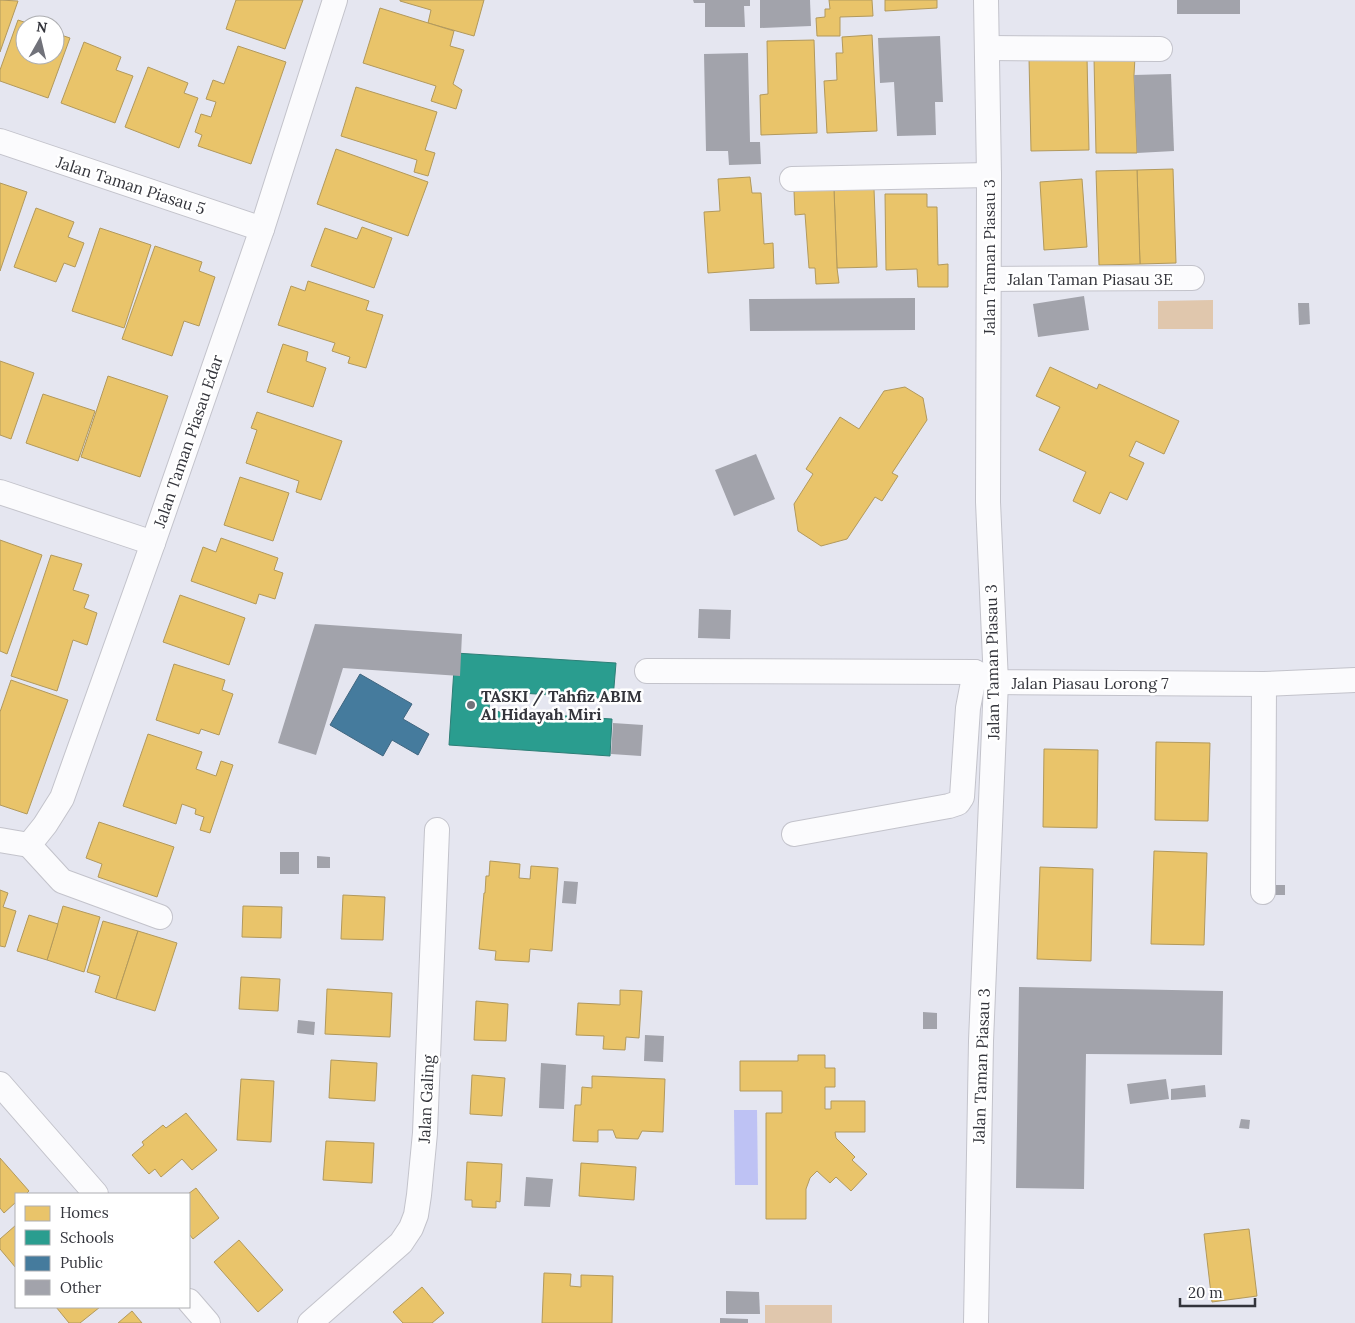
<svg xmlns="http://www.w3.org/2000/svg" width="1355" height="1323" font-family="Lora,serif">
<style>
.green{fill:#e0c7ad}
.water{fill:#bec2f4}
.homes{fill:#e9c46a;stroke:#b2995c}
.schools{fill:#2a9d8f;stroke:#2d7e76}
.public{fill:#457b9d;stroke:#406680}
.building{fill:#a2a3ab}
.lines{fill:none;stroke-linecap:round;stroke-linejoin:round}
.minor-casing{stroke:#c3c3cb;stroke-width:26}
.minor{stroke:#fbfbfd;stroke-width:24}
.poi-dot{fill:#71727a;stroke:#fff;stroke-width:2}
.labels{text-anchor:middle;dominant-baseline:central;stroke-width:5;stroke-linejoin:round;paint-order:stroke}
.street-label{font-size:16px;fill:#33343b;stroke:#fff}
.poi-label{font-size:16px;font-weight:bold;fill:#33343b;stroke:#fff;text-anchor:start}
</style>
<rect width="100%" height="100%" fill="#e5e6f0"/>
<!-- green -->
<g class="green">
<path d="M1213,300V329H1158V301Z"/>
<rect x="765" y="1305" width="67" height="18"/>
</g>
<!-- water -->
<path class="water" d="M734,1110H757L758,1185H735Z"/>
<!-- homes -->
<g class="homes">
<path d="M0,0L18,1L0,52Z"/>
<path d="M236,0H303L285,49L226,29Z"/>
<path d="M400,0H484L474,36L428,23L431,10L400,1Z"/>
<path d="M829,0H872L873,16L840,17V36H817L816,18L825,17V9H830Z"/>
<path d="M885,0H937V8L885,11Z"/>
<path d="M380,8L454,31L450,46L464,50L453,84L462,90L456,109L431,101L436,86L363,63Z"/>
<path d="M18,20L33,25H25V55H55V33L70,38L48,98L0,81V70Z"/>
<path d="M872,35L877,131L827,133L824,81L837,80L836,53H843L842,37Z"/>
<path d="M814,40L817,133L761,135L760,95L768,94L767,41Z"/>
<path d="M84,42L121,57L116,70L133,76L115,123L61,103Z"/>
<path d="M238,46L286,62L251,164L198,146L202,135L195,132L201,114L211,117L216,102L206,99L213,80L224,84Z"/>
<path d="M1087,57L1089,150L1031,151L1029,58Z"/>
<path d="M1135,57L1134,75L1137,153H1096L1094,58Z"/>
<path d="M148,67L188,83L184,93L198,98L179,148L125,127Z"/>
<path d="M356,87L437,112L425,150L435,153L428,176L414,172L417,160L341,136Z"/>
<path d="M336,149L428,182L408,236L317,204Z"/>
<path d="M1173,169L1176,263L1140,264L1137,170Z"/>
<path d="M1137,170L1140,264L1099,265L1096,171Z"/>
<path d="M750,177L752,193H761L764,244L773,243L774,268L708,273L704,212L720,211L718,179Z"/>
<path d="M1082,179L1087,247L1044,250L1040,182Z"/>
<path d="M0,183L27,192L0,271Z"/>
<path d="M874,189L877,267L837,268L834,190Z"/>
<path d="M834,190L837,268L839,283L816,284L815,268H809L805,214L795,215L794,191Z"/>
<path d="M885,194H927V207H937L938,265L948,264V287H918L917,269L886,270Z"/>
<path d="M36,208L74,222L68,237L84,243L75,267L64,263L56,282L14,267Z"/>
<path d="M362,227L392,238L374,288L311,266L325,228L357,239Z"/>
<path d="M100,228L151,245L124,328L72,311Z"/>
<path d="M155,246L202,262L199,271L215,277L199,326L184,321L172,356L122,339Z"/>
<path d="M308,281L369,301L366,310L383,315L366,368L348,363L350,357L332,351L335,343L278,325L291,286L305,291Z"/>
<path d="M283,344L308,352L306,361L326,368L313,407L267,392Z"/>
<path d="M0,361L34,373L11,439L0,435Z"/>
<path d="M1050,367L1097,389L1099,384L1179,421L1164,454L1136,441L1129,456L1144,463L1127,500L1110,492L1100,514L1073,501L1086,472L1039,450L1060,407L1036,396Z"/>
<path d="M108,376L168,396L140,477L81,457Z"/>
<path d="M905,387L923,398L927,420L892,473L898,476L882,501L875,497L847,539L821,546L798,531L794,504L813,474L806,469L840,417L859,429L884,391Z"/>
<path d="M43,394L95,411L78,461L26,443Z"/>
<path d="M257,412L342,441L321,500L296,492L299,481L246,463L257,430L251,428Z"/>
<path d="M240,477L289,493L273,541L224,525Z"/>
<path d="M221,538L278,558L274,570L283,573L275,599L259,594L256,604L191,581L203,547L216,552Z"/>
<path d="M0,540L42,555L7,654L0,651Z"/>
<path d="M51,555L82,564L73,590L89,595L84,608L97,613L87,645L73,640L57,691L11,676Z"/>
<path d="M180,595L245,618L229,665L163,642Z"/>
<path d="M174,664L225,680L222,690L233,694L219,735L201,729L199,734L156,720Z"/>
<path d="M11,680L68,700L27,814L0,805V712Z"/>
<path d="M148,734L202,752L196,769L216,776L221,761L233,765L210,833L200,830L204,817L195,814L196,809L182,804L176,824L123,806Z"/>
<path d="M1156,742L1210,743L1208,821L1155,820Z"/>
<path d="M1044,749L1098,750L1097,828L1043,827Z"/>
<path d="M99,822L174,847L157,897L98,877L102,864L86,858Z"/>
<path d="M1154,851L1207,853L1204,945L1151,944Z"/>
<path d="M490,861L520,864L519,878L530,879L531,866L558,868L552,951L530,949L529,962L495,960L496,951L479,949L484,893H485L486,876H489Z"/>
<path d="M1040,867L1093,869L1091,961L1037,959Z"/>
<path d="M0,890L8,893L3,907L16,911L5,947L0,946Z"/>
<path d="M343,895L385,897L383,940L341,939Z"/>
<path d="M63,906L100,917L84,972L47,960Z"/>
<path d="M243,906L282,907L281,938L242,937Z"/>
<path d="M29,915L58,924L47,960L17,951Z"/>
<path d="M103,921L138,931L116,999L95,992L100,976L87,972Z"/>
<path d="M138,931L177,943L155,1011L116,999Z"/>
<path d="M241,977L280,979L278,1011L239,1009Z"/>
<path d="M327,989L392,993L390,1037L325,1034Z"/>
<path d="M620,990L642,991L639,1038L626,1037L625,1050L603,1049L604,1036L576,1035L578,1003L620,1005Z"/>
<path d="M476,1001L508,1004L506,1041L474,1040Z"/>
<path d="M798,1055H825V1068H835V1087H825V1109H831V1101H865V1132H835L836,1138L855,1157L852,1160L867,1174L851,1191L836,1177L830,1183L817,1171L810,1178L806,1189V1219H766V1113H782V1091H740V1061H798Z"/>
<path d="M331,1060L377,1063L375,1101L329,1098Z"/>
<path d="M472,1075L505,1078L502,1116L470,1114Z"/>
<path d="M592,1076L665,1079L663,1132L642,1131L638,1139L616,1138L613,1130H598V1142L573,1141L575,1105H581L582,1087L592,1088Z"/>
<path d="M241,1079L274,1081L271,1142L237,1140Z"/>
<path d="M186,1113L217,1150L192,1170L182,1159L161,1177L155,1169L149,1174L132,1155L144,1145L142,1142L163,1125L166,1128Z"/>
<path d="M326,1141L374,1143L372,1183L323,1180Z"/>
<path d="M0,1158L29,1191L26,1194H16V1202L4,1213L0,1208Z"/>
<path d="M467,1162L502,1164L500,1202L496,1201V1208L472,1207V1200H465Z"/>
<path d="M581,1163L636,1167L634,1200L579,1196Z"/>
<path d="M196,1188L219,1218L193,1239L189,1234L188,1194Z"/>
<path d="M16,1225V1268L0,1249V1239Z"/>
<path d="M1249,1229L1257,1296L1212,1302L1204,1234Z"/>
<path d="M239,1240L283,1290L258,1312L214,1262Z"/>
<path d="M544,1273L571,1274L570,1286L581,1287V1275L613,1276L612,1323H542Z"/>
<path d="M422,1287L444,1313L432,1323H403L393,1312Z"/>
<path d="M56,1307H100L80,1323H69Z"/>
<path d="M132,1311L142,1323H118Z"/>
</g>
<!-- schools -->
<path class="schools" d="M455,653L616,663L613,699L490,691L489,711L612,719L610,756L449,745Z"/>
<!-- public -->
<path class="public" d="M360,674L412,704L403,719L429,734L418,755L392,740L383,756L330,725Z"/>
<!-- building -->
<g class="building">
<path d="M693,0H750V6H744L745,27H705V3H694Z"/>
<path d="M760,0H810L811,26L760,28Z"/>
<rect x="1177" y="0" width="63" height="14"/>
<path d="M940,36L943,102H935L936,135L897,136L894,82L880,83L878,38Z"/>
<path d="M748,53L750,142H760L761,164L729,165L728,151H706L704,54Z"/>
<path d="M1171,74L1174,151L1137,153L1134,75Z"/>
<path d="M1084,296L1089,330L1038,337L1033,304Z"/>
<path d="M915,298V330L750,331L749,299Z"/>
<path d="M1298,303H1309L1310,324L1299,325Z"/>
<path d="M756,454L775,499L734,516L715,470Z"/>
<path d="M699,609L731,610L730,639L698,638Z"/>
<path d="M315,624L462,634L460,676L343,668L316,755L278,743Z"/>
<path d="M613,723L643,725L641,756L611,754Z"/>
<rect x="280" y="852" width="19" height="22"/>
<path d="M317,856L330,857V868H317Z"/>
<path d="M564,881L578,882L576,904L562,903Z"/>
<rect x="1275" y="885" width="10" height="10"/>
<path d="M1019,987L1223,991L1222,1055L1086,1054L1084,1189L1016,1188Z"/>
<path d="M923,1012L937,1013V1029H923Z"/>
<path d="M298,1020L315,1022L314,1035L297,1033Z"/>
<path d="M645,1035L664,1036L663,1062L644,1061Z"/>
<path d="M541,1063L566,1065L564,1109L539,1108Z"/>
<path d="M1166,1079L1169,1099L1130,1104L1127,1084Z"/>
<path d="M1205,1085L1206,1097L1171,1100V1089Z"/>
<path d="M1241,1119L1250,1120L1249,1129L1239,1128Z"/>
<path d="M526,1177L553,1179L550,1207L524,1206Z"/>
<path d="M726,1291L759,1292L760,1314H726Z"/>
<path d="M720,1318L748,1319V1323H720Z"/>
</g>
<g class="lines">
<defs>
<g id="minor">
<path d="M987,48L1160,49"/>
<path d="M0,141L262,229"/>
<path d="M792,179L989,175"/>
<path d="M989,279L1192,278"/>
<path d="M0,492L153,543"/>
<path d="M647,671L975,672L996,682L1264,684L1355,680"/>
<path d="M794,834L949,806L958,803L962,797L968,708L975,672"/>
<path d="M0,840L29,845L45,825L62,798L153,543L262,229L335,0"/>
<path d="M29,845L62,881L160,917"/>
<path d="M1263,892L1264,684"/>
<path d="M0,1084L96,1194"/>
<path d="M189,1301L208,1323"/>
<path d="M310,1323L401,1243L411,1228L416,1215L419,1195L425,1133L437,830"/>
<path d="M976,1323L981,1041L996,682L988,502L989,175L986,0"/>
</g>
</defs>
<!-- minor casing -->
<use href="#minor" class="minor-casing"/>
<!-- minor -->
<use href="#minor" class="minor"/>
</g>
<!-- markers -->
<circle class="poi-dot" cx="471" cy="705" r="5"/>
<g class="labels">
<!-- street labels -->
<g class="street-label">
<text transform="translate(131 185) rotate(18)">Jalan Taman Piasau 5</text>
<text transform="translate(989 257) rotate(-90)">Jalan Taman Piasau 3</text>
<text x="1090" y="279">Jalan Taman Piasau 3E</text>
<text transform="translate(188 441) rotate(-71)">Jalan Taman Piasau Edar</text>
<text transform="translate(992 662) rotate(-91)">Jalan Taman Piasau 3</text>
<text x="1090" y="683">Jalan Piasau Lorong 7</text>
<text transform="translate(981 1066) rotate(-88)">Jalan Taman Piasau 3</text>
<text transform="translate(426 1099) rotate(-87)">Jalan Galing</text>
</g>
<!-- poi labels -->
<g class="poi-label">
<text x="481" y="696">TASKI / Tahfiz ABIM<tspan x="481" dy="18">Al Hidayah Miri</tspan></text>
</g>
</g>
<!-- legend -->
<rect x="15" y="1193" width="175" height="115" fill="#ffffff" stroke="#adaeb1"/>
<rect x="25" y="1206" width="25" height="15" fill="#e9c46a" stroke="#adaeb1"/>
<text x="60" y="1218" font-size="15" fill="#33343b">Homes</text>
<rect x="25" y="1230" width="25" height="15" fill="#2a9d8f" stroke="#adaeb1"/>
<text x="60" y="1243" font-size="15" fill="#33343b">Schools</text>
<rect x="25" y="1256" width="25" height="15" fill="#457b9d" stroke="#adaeb1"/>
<text x="60" y="1268" font-size="15" fill="#33343b">Public</text>
<rect x="25" y="1280" width="25" height="15" fill="#a2a3ab" stroke="#adaeb1"/>
<text x="60" y="1293" font-size="15" fill="#33343b">Other</text>
<!-- north arrow -->
<g transform="translate(40 40) rotate(8)"><circle r="24" fill="#ffffff" stroke="#adaeb1"/>
<path d="M0-4L9 19L0 12L-9 19Z" fill="#71727a"/>
<text y="-8" font-size="14" font-weight="bold" text-anchor="middle" fill="#33343b">N</text>
</g>
<!-- scale -->
<path d="M1180 1298v8h75v-8" fill="none" stroke="#33343b" stroke-width="2.5"/>
<text x="1188" y="1298" font-size="15" fill="#33343b" stroke="#ffffff" stroke-width="4" paint-order="stroke">20 m</text>
</svg>
